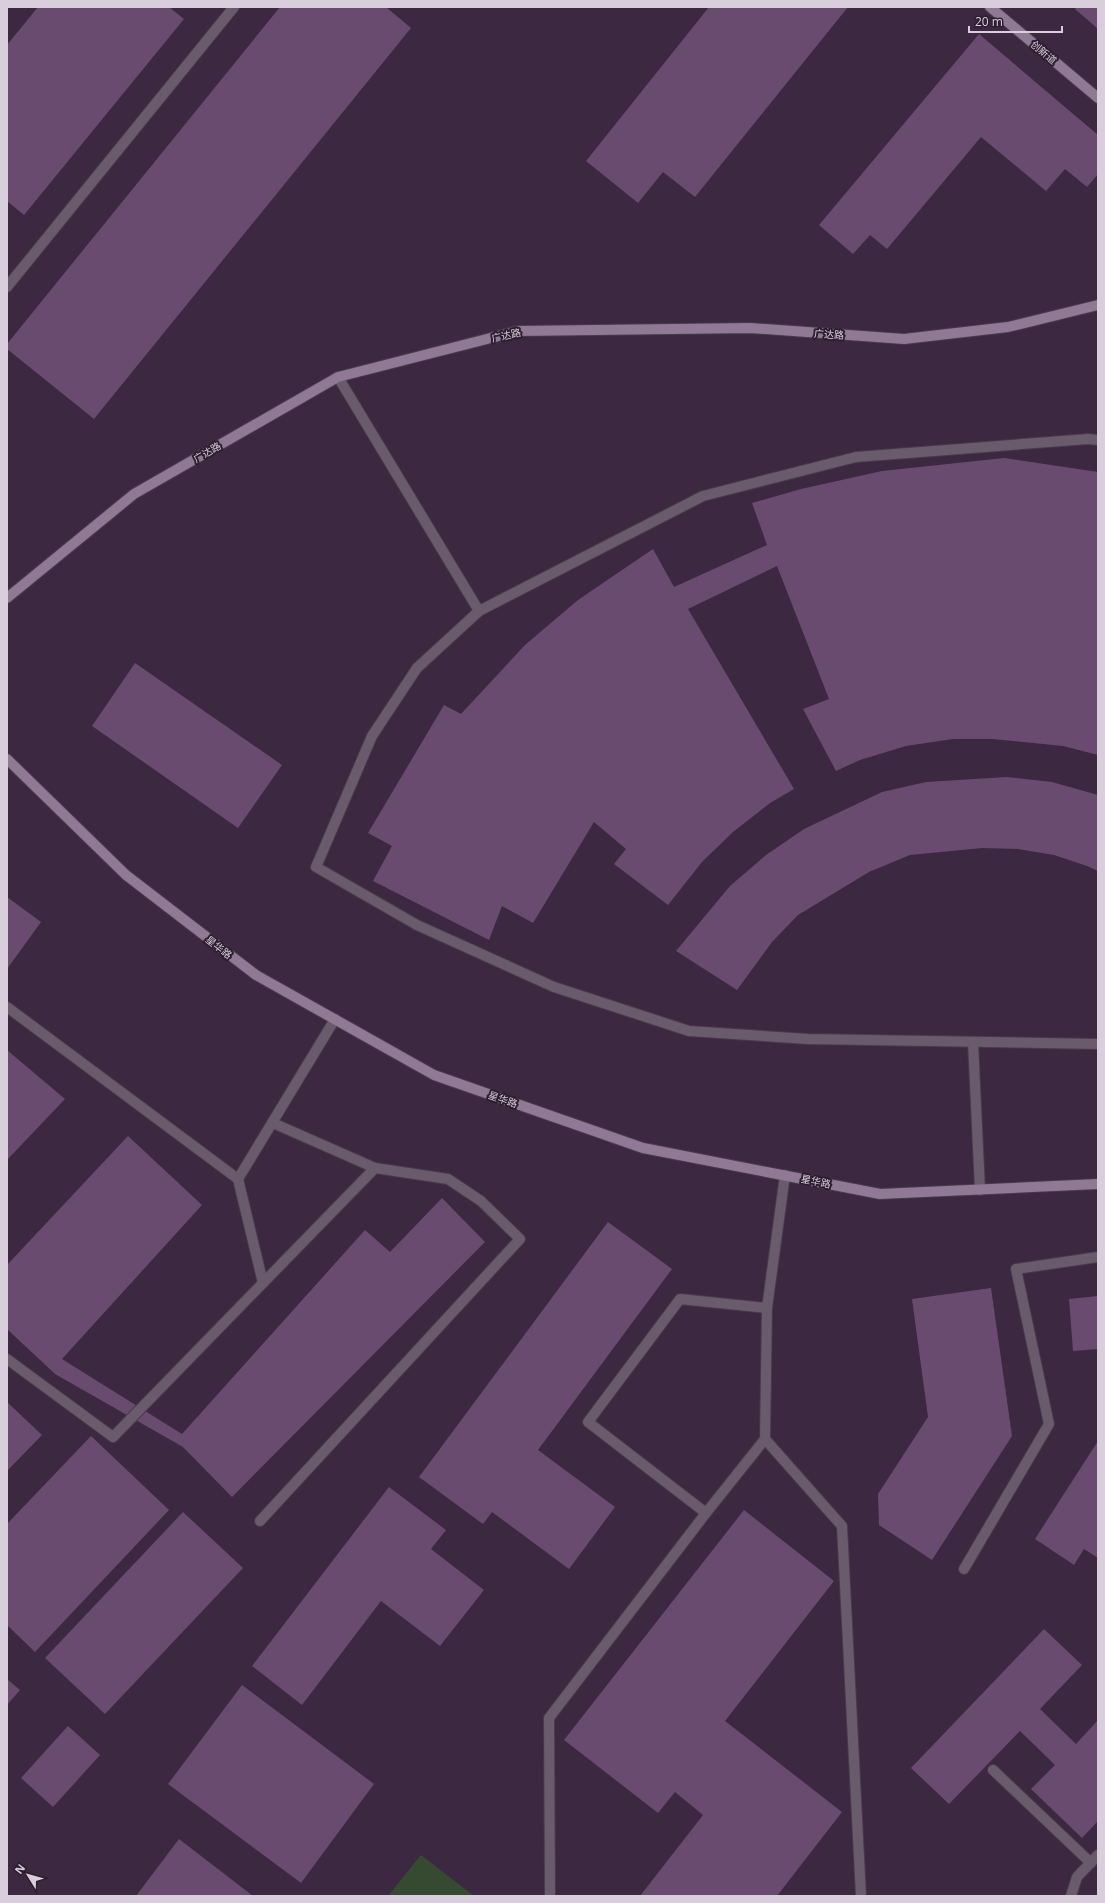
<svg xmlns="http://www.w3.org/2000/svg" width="1105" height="1903" font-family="'Open Sans','Noto Sans SC',sans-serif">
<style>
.built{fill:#3c2840}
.green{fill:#364a31}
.building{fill:#6a4b70}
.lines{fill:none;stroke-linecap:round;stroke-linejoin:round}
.lane-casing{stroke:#493a4c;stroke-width:12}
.street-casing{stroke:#493a4c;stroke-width:12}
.secondary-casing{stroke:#493a4c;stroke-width:12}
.lane{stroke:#695b6c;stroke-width:10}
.street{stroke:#695b6c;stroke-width:10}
.secondary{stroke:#8f7994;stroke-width:10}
.labels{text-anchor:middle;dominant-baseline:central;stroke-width:4;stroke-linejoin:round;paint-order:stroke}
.street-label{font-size:10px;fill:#d9cfdc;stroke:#2e1e31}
</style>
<rect width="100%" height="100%" fill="#2e1e31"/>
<!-- built -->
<rect class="built" x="7" y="7" width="1091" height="1889"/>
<!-- green -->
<path class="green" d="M421,1855L474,1896H388Z"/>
<!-- building -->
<g class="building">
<path d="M38,7H169L184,19L24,215L7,201V45Z"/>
<path d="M280,7H386L411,28L94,419L7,349V344Z"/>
<path d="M709,7H848L695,197L663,172L638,203L586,161Z"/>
<path d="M1077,7H1098V29L1075,9Z"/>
<path d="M979,34L1098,135V174L1087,187L1065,169L1046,191L981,137L887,249L870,235L853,254L819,225Z"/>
<path d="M1004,458L1098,472V755L1063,746L993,739H953L906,746L860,760L836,771L803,709L829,699L777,566L688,609L794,789L770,803L733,832L702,862L668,905L614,864L626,849L594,822L533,923L502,906L489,940L373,881L392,846L368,833L444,705L461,714L525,645L578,600L653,549L674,587L767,545L752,503L801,489L882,471Z"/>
<path d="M135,663L282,765L238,828L92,726Z"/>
<path d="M1007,777L1052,782L1098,795V871L1087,866L1054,855L1018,849L982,848L910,855L869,872L798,915L772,942L737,990L676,951L730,886L766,855L804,829L882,792L926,782Z"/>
<path d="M7,897L41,922L7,969Z"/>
<path d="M7,1050L65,1099L7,1160Z"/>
<path d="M128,1136L202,1205L62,1359L182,1434L365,1230L390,1252L442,1198L485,1242L232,1497L183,1447L55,1374L7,1329V1265Z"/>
<path d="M608,1222L672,1269L538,1450L615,1507L569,1569L492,1512L483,1524L419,1477Z"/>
<path d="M991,1288L1012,1436L932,1560L879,1525L878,1494L928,1417L912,1299Z"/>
<path d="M1098,1296V1349L1073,1351L1069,1299Z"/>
<path d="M7,1402L42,1435L7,1471Z"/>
<path d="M91,1436L169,1510L35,1652L7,1625V1524Z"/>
<path d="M1098,1441V1558L1084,1549L1074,1565L1035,1539Z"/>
<path d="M389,1487L446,1530L431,1549L484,1590L440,1646L381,1601L302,1705L252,1666Z"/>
<path d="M744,1510L834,1581L725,1721L842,1812L777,1896H640L703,1815L675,1792L658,1813L564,1740Z"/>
<path d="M183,1512L243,1568L105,1714L45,1658Z"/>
<path d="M1044,1629L1082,1665L1040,1709L1076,1744L1098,1720V1821L1082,1838L1031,1789L1055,1765L1020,1731L949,1804L911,1768Z"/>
<path d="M7,1679L20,1690L7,1705Z"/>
<path d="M242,1685L374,1784L301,1883L168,1784Z"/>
<path d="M68,1726L100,1755L53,1807L21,1778Z"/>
<path d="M179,1839L253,1896H136Z"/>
</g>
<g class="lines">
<defs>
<g id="lane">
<path d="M338,377L479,611L703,496L856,457L1088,439L1098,440"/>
<path d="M479,611L417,668L372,736L316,867L417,925L554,987L689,1031L808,1039L1098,1044"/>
<path d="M7,1007L238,1179L263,1283L113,1437L7,1359"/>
<path d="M973,1042L980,1190"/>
<path d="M785,1175L767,1308L765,1439L842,1526L861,1896"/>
<path d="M238,1179L335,1019"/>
<path d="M263,1283L375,1168"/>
<path d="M706,1513L765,1439"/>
<path d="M260,1521L520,1239L481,1201L448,1179L375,1168L273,1123"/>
<path d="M964,1569L1049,1424L1016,1269L1098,1257"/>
<path d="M993,1770L1091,1863"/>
<path d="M550,1896L549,1718L706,1513L588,1422L680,1299L767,1308"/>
<path d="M1071,1896L1077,1877L1098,1855"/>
</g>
<path id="street" d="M7,287L234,7"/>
<g id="secondary">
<path d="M990,7L1098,98"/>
<path d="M7,598L134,494L338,377L518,331L750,328L904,339L1008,327L1098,305"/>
<path d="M7,759L126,875L256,975L434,1075L643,1148L880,1194L1098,1184"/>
</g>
</defs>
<!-- lane casing -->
<use href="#lane" class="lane-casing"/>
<!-- street casing -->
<use href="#street" class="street-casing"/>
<!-- secondary casing -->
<use href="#secondary" class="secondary-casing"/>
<!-- lane -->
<use href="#lane" class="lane"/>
<!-- street -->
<use href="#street" class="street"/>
<!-- secondary -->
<use href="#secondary" class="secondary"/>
</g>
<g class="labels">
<!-- street labels -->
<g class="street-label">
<text transform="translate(1044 52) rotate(40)">创新道</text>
<text transform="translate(829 334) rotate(4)">广达路</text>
<text transform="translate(506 335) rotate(-12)">广达路</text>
<text transform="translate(207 452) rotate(-30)">广达路</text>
<text transform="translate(219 947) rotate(38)">星华路</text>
<text transform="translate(503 1099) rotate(19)">星华路</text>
<text transform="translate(816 1181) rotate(11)">星华路</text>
</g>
</g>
<!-- border -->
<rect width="1105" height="1903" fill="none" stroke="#d9cfdc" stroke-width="16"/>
<!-- north arrow -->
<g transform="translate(28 1875) rotate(307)" stroke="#2e1e31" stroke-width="3" paint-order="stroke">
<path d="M0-3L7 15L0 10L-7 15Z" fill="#d9cfdc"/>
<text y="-6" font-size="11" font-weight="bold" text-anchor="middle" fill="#d9cfdc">N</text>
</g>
<!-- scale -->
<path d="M969 26v6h93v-6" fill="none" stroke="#d9cfdc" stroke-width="2"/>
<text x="975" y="26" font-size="12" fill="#d9cfdc" stroke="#2e1e31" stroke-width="3" paint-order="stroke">20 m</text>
</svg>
